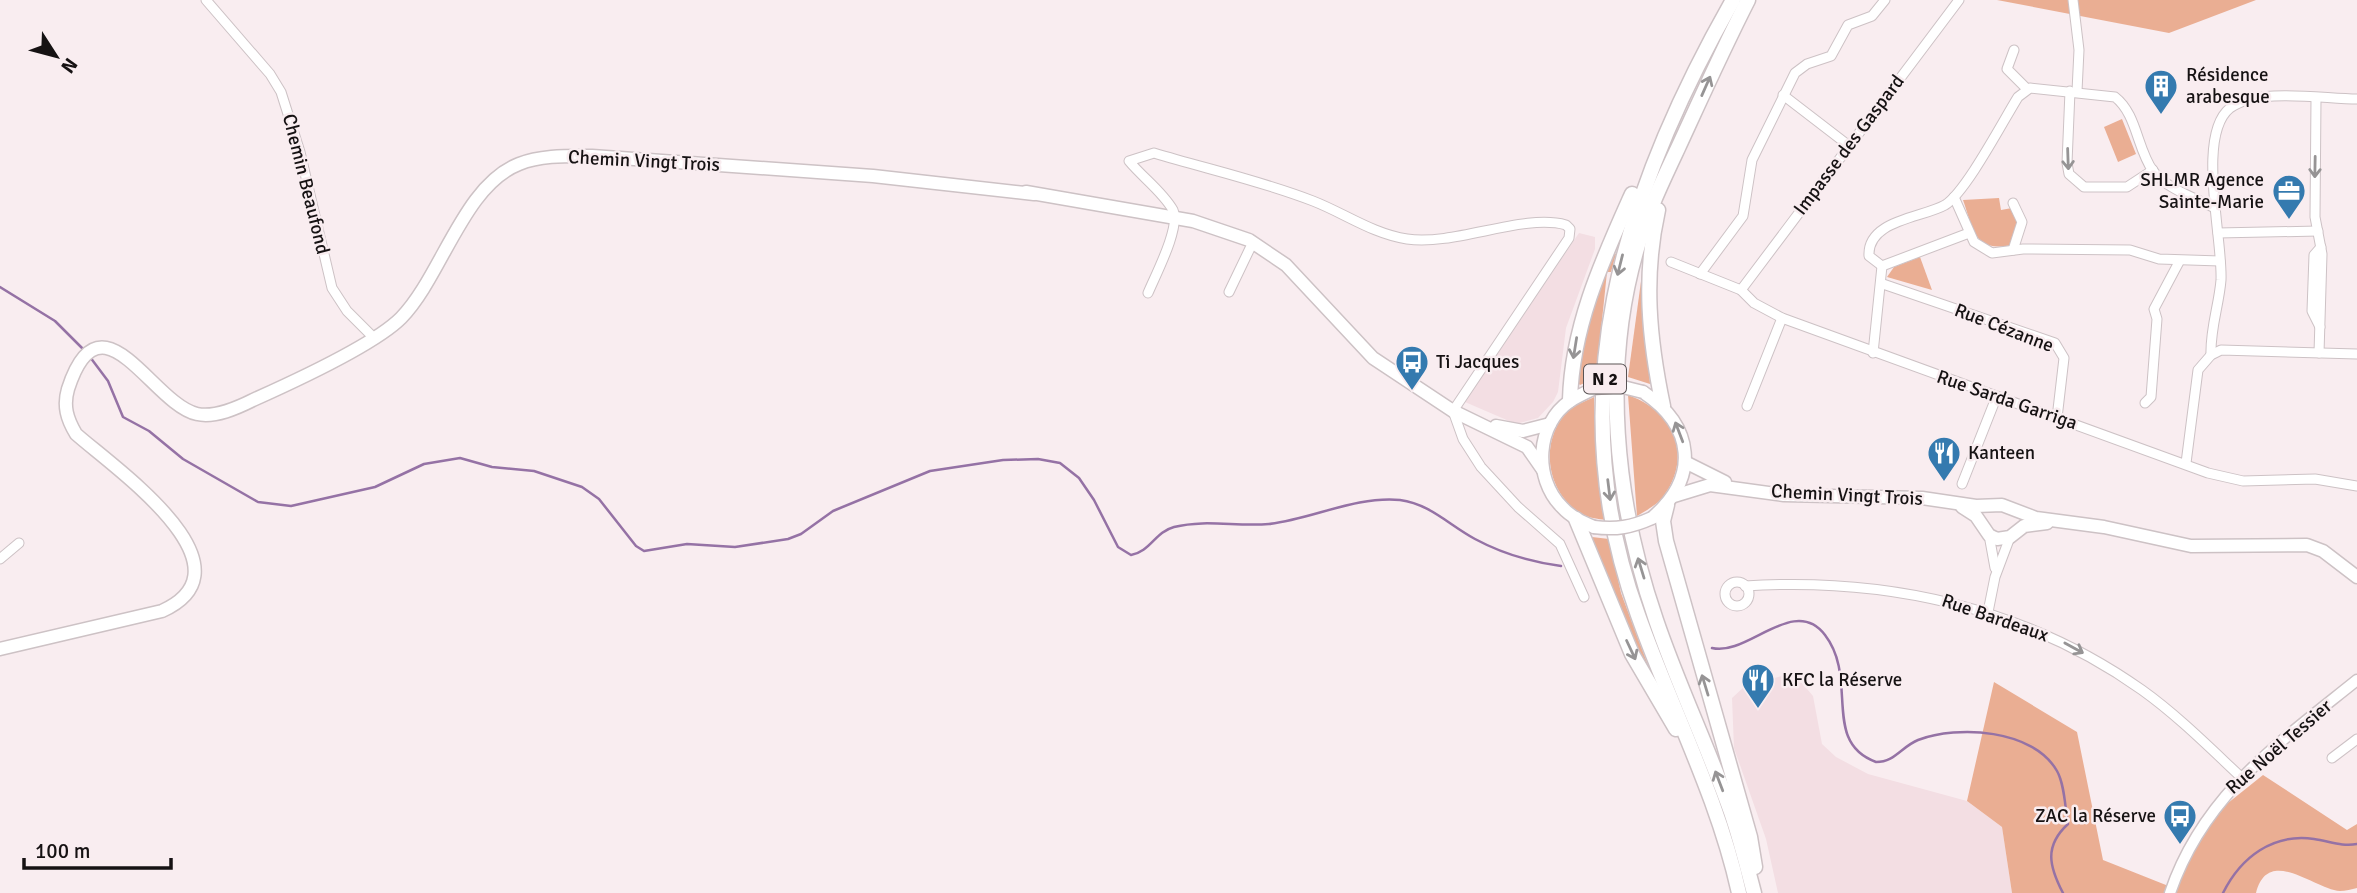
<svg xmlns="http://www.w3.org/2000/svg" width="2357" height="893" font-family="Signika,sans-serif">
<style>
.built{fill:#f3dee3}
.green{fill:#eaae93}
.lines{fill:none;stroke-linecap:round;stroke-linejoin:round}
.stream{stroke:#9572a5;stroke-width:2.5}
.minor-casing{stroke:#cdc2c5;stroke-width:11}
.tertiary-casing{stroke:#cdc2c5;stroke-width:13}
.secondary-casing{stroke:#cdc2c5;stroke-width:15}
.trunk-casing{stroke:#cdc2c5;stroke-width:17}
.minor{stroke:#fff;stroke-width:9}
.tertiary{stroke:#fff;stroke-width:10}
.secondary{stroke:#fff;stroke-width:12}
.trunk{stroke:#fff;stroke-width:14}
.secondary-bridge-casing{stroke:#cdc2c5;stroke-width:15;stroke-linecap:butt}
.secondary-bridge{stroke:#fff;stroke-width:12}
.oneway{stroke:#969495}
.labels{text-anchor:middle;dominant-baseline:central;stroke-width:5;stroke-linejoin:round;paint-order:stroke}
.shield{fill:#f9edf0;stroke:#5a5455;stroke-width:2}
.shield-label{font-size:18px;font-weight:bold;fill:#161213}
.poi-label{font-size:19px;fill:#161213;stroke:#f9edf0;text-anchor:start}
.street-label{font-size:19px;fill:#161213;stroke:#f9edf0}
</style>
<rect width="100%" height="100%" fill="#f9edf0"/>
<!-- built -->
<g class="built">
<path d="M1579,233L1595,237V249L1566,328L1558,392L1553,402L1538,418L1516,424L1465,402Z"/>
<path d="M1782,676L1802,683L1813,696L1822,744L1836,757L1868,774L1967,801L2002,827L2012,893H1778L1766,839L1734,748L1732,698L1745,686Z"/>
</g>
<!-- green -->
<g class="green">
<path d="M1997,0H2256L2169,33Z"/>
<path d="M2122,119L2136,154L2118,162L2104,127Z"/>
<path d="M1999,198L2001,210L2012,208L2018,224L2011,245C1974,253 1973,228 1963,200Z"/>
<path d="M1612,252L1616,254L1611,272H1607L1596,378L1580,385L1578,383L1581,346Z"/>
<path d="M1920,257L1932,290L1887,277L1894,267Z"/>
<path d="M1642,274L1650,384L1628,377Z"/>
<path d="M1628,395C1673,411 1694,455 1663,497C1657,505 1645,511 1637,516Z"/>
<path d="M1594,397L1596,456L1605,520C1599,519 1590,518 1584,515C1545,495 1538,438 1570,409C1576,404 1587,401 1594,397Z"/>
<path d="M1592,537L1609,539L1621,593L1651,673C1626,629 1605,587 1592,537Z"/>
<path d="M1994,682L2077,732L2103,860L2171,887L2203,823L2263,775L2347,830L2357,824V888C2352,889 2345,891 2340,891C2314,889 2268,845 2256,893H2012L2002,827L1967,801Z"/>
</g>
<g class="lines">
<!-- stream -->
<g class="stream">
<path d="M0,287L55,321L86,352"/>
<path d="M90,357L108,381L123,417L149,431L183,459L258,502L291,506L375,487L424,464L460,458L492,467L534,471L582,487L599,499L636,546L644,551L687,544L735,547L788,539L801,534L833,511L930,471L1003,460L1038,459L1060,463L1079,478L1094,500L1118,547L1131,555C1150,552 1155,532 1174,527C1206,519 1237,527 1269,524C1313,519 1354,496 1400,500C1430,504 1449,525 1475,539C1501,553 1531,562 1561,566"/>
<path d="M1712,648C1747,657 1794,594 1825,635C1859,679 1821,742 1876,762C1895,762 1901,747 1918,740C1958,725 2033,729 2057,771C2065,785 2065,809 2068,824C2044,846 2049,866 2063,893"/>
<path d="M2223,893C2241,857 2273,833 2314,839C2329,841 2342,847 2357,844"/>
</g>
<defs>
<g id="minor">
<path d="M206,0L270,74L281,92L300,152L332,288L347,311L374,338"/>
<path d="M2073,0L2079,50L2077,91"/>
<path d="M2014,50L2007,69L2027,89"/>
<path d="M2070,91L2067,163L2069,174L2084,187H2127L2153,170"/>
<path d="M1783,95L1848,145"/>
<path d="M2316,99L2315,217L2322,254L2319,353"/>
<path d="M1954,197L1974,242L1992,253L2023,249L2130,250L2159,259L2220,261"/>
<path d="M2013,203L2022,222L2013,250"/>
<path d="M2218,233L2318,231"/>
<path d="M1671,262L1741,290L1754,303L1782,318L2208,473L2243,481L2315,479L2357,486"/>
<path d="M1882,266L1869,256C1867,220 1922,218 1945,205C1966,192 2003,121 2018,97L2030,88L2115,97C2137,114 2137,149 2153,171C2167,189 2195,198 2215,208"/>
<path d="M1882,266L1969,233"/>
<path d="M1700,274L1743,216L1752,160L1795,73L1807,64L1831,56L1848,25L1872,16L1885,0"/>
<path d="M1883,284L2055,343L2064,358L2057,418"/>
<path d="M1741,290L1959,0"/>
<path d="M1229,292L1253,242"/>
<path d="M1148,293C1155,276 1181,227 1173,210C1162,191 1143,178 1129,161L1154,153C1207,169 1262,181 1313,201C1344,213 1373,234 1407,239C1456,246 1523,213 1566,225L1570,229L1569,238L1453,411L1463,439L1481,467L1518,507L1560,544L1584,597"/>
<path d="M2320,327L2312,311L2314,255L2321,247"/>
<path d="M1873,353L1882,266"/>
<path d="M2211,355C2210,329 2219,305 2221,280C2223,239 2196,135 2230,108C2258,87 2323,99 2357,99"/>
<path d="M2145,403L2151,397L2157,319L2154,309L2179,262"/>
<path d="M1747,406L1782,318"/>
<path d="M2186,463L2198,370L2211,355L2221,350L2357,354"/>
<path d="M1962,484L1996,398"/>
<path d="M1989,535L1995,568"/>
<path d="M0,559L19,543"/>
<circle cx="1737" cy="594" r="12"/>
<path d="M1745,586C1886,577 2025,607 2142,690C2177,715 2209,747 2241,777"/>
<path d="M1988,612L1995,577L2010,537"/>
<path d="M2332,758L2357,739"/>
</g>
<path id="tertiary" d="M2170,893C2203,795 2280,742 2357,680"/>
<g id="secondary">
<path d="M1026,192L1193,221L1249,240L1286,265L1373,358L1453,411L1527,447L1543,470"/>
<path d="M1643,392C1694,426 1700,477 1652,518"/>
<path d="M1496,426L1523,431L1550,424"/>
<path d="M1685,462L1725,482"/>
<path d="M1674,496L1710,485L1784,495L1922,498L1976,506L2002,505L2036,518L2104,527L2191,546L2307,545L2323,551L2357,577"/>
<path d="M1962,507L1976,516L1989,535L1997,539L2010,537L2024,526L2047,523"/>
<path d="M1594,527C1582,522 1571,517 1562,507C1533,478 1536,424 1570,401C1578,396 1587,392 1595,388"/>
<path d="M0,649L162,611C259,567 113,467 76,434C67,419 63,406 68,389C101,287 152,404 197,414C215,418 237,408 253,400C291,383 374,345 401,318C442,276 463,186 519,164C541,155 568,156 592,156L873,176L1034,194"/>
</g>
<g id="trunk">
<path d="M1733,0C1623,193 1558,396 1638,615C1671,708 1718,797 1739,893"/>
<path d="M1748,0C1723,49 1701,98 1678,148C1663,180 1648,211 1638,245C1601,367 1615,501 1656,620C1678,685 1708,747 1731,812C1740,838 1747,866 1754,893"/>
<path d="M1658,210C1643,277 1649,339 1663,406"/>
<path d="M1570,400C1572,326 1602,261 1632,194"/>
<path d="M1667,505L1663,521L1666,541L1750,837L1755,867"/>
<path d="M1576,519L1632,654L1676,729"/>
</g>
</defs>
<!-- minor casing -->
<use href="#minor" class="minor-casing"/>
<!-- tertiary casing -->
<use href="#tertiary" class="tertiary-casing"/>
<!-- secondary casing -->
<use href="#secondary" class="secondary-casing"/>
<!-- trunk casing -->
<use href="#trunk" class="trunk-casing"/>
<!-- minor -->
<use href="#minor" class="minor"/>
<!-- tertiary -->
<use href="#tertiary" class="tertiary"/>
<!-- secondary -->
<use href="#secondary" class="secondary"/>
<!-- trunk -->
<use href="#trunk" class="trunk"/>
<defs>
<g id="secondary-bridge">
<path d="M1595,388L1619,386L1643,392"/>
<path d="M1594,527C1616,530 1632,527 1652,518"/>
</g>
</defs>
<!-- secondary-bridge casing -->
<use href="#secondary-bridge" class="secondary-bridge-casing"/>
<!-- secondary-bridge -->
<use href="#secondary-bridge" class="secondary-bridge"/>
</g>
<!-- one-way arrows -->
<defs><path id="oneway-shaft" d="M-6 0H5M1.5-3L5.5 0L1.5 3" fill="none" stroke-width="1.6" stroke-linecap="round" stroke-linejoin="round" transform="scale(1.75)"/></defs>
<g class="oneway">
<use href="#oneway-shaft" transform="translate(1706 86) rotate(-66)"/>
<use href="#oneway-shaft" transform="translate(2068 159) rotate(88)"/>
<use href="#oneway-shaft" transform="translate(2315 167) rotate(91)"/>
<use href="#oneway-shaft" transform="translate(1620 265) rotate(104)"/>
<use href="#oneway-shaft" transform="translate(1575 348) rotate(99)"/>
<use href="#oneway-shaft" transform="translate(1679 432) rotate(-111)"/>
<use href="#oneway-shaft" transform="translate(1609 490) rotate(83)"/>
<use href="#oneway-shaft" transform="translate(1641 568) rotate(-107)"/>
<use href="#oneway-shaft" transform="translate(2074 648) rotate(29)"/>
<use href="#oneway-shaft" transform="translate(1631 650) rotate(65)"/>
<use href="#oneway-shaft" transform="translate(1705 685) rotate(-107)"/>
<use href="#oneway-shaft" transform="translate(1719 781) rotate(-111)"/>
</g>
<!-- icons -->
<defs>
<symbol id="building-pin" viewBox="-11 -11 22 30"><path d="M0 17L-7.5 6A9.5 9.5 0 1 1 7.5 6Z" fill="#347aaf" stroke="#f9edf0"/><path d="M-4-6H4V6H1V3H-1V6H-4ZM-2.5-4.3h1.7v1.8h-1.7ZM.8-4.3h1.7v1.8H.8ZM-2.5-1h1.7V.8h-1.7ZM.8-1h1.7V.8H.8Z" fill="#fff"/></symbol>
<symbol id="office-pin" viewBox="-11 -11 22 30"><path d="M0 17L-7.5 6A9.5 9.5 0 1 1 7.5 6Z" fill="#347aaf" stroke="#f9edf0"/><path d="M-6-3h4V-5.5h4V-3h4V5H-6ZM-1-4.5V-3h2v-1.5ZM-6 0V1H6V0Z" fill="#fff"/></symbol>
<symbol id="bus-pin" viewBox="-11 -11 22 30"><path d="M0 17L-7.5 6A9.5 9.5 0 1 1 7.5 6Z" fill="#347aaf" stroke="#f9edf0"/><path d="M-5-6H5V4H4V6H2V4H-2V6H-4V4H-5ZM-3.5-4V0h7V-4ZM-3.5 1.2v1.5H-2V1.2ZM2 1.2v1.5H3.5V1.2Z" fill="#fff"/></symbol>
<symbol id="restaurant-pin" viewBox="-11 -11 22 30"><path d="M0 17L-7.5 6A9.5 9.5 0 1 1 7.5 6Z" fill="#347aaf" stroke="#f9edf0"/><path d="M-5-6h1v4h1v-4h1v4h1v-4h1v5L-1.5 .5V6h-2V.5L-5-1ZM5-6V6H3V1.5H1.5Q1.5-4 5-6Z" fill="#fff"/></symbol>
</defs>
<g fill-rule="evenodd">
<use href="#building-pin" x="2142" y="67" width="38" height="52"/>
<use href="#office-pin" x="2270" y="172" width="38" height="52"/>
<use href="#bus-pin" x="1393" y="343" width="38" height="52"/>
<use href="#restaurant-pin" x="1925" y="434" width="38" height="52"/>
<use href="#restaurant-pin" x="1739" y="661" width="38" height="52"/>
<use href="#bus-pin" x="2161" y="797" width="38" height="52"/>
</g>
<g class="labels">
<!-- shield labels -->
<rect class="shield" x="1584" y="364.5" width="42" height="29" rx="5"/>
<g class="shield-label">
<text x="1605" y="379">N 2</text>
</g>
<!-- poi labels -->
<g class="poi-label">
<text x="2186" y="75">Résidence<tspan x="2186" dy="22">arabesque</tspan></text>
<text x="2264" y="180" text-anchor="end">SHLMR Agence<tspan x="2264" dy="22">Sainte-Marie</tspan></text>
<text x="1436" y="362">Ti Jacques</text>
<text x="1968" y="453">Kanteen</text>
<text x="1782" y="680">KFC la Réserve</text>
<text x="2156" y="816" text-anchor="end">ZAC la Réserve</text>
</g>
<!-- street labels -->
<g class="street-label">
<text transform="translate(1849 145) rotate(-53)">Impasse des Gaspard</text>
<text transform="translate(644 161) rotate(3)">Chemin Vingt Trois</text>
<text transform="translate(306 184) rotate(76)">Chemin Beaufond</text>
<text transform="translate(2004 328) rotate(21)">Rue Cézanne</text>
<text transform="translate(2007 400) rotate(19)">Rue Sarda Garriga</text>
<text transform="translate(1847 495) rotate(3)">Chemin Vingt Trois</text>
<text transform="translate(1995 618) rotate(19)">Rue Bardeaux</text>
<text transform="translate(2279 747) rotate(-41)">Rue Noël Tessier</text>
</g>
</g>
<!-- north arrow -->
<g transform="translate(56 56) rotate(126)" stroke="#f9edf0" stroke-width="5" paint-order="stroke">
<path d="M0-5L12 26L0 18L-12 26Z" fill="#161213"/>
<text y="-10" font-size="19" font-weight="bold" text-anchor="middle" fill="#161213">N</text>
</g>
<!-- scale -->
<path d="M24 858v10h147v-10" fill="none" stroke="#161213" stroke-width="3.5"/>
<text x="35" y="858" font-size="21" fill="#161213" stroke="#f9edf0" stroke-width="5" paint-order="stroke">100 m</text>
</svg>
